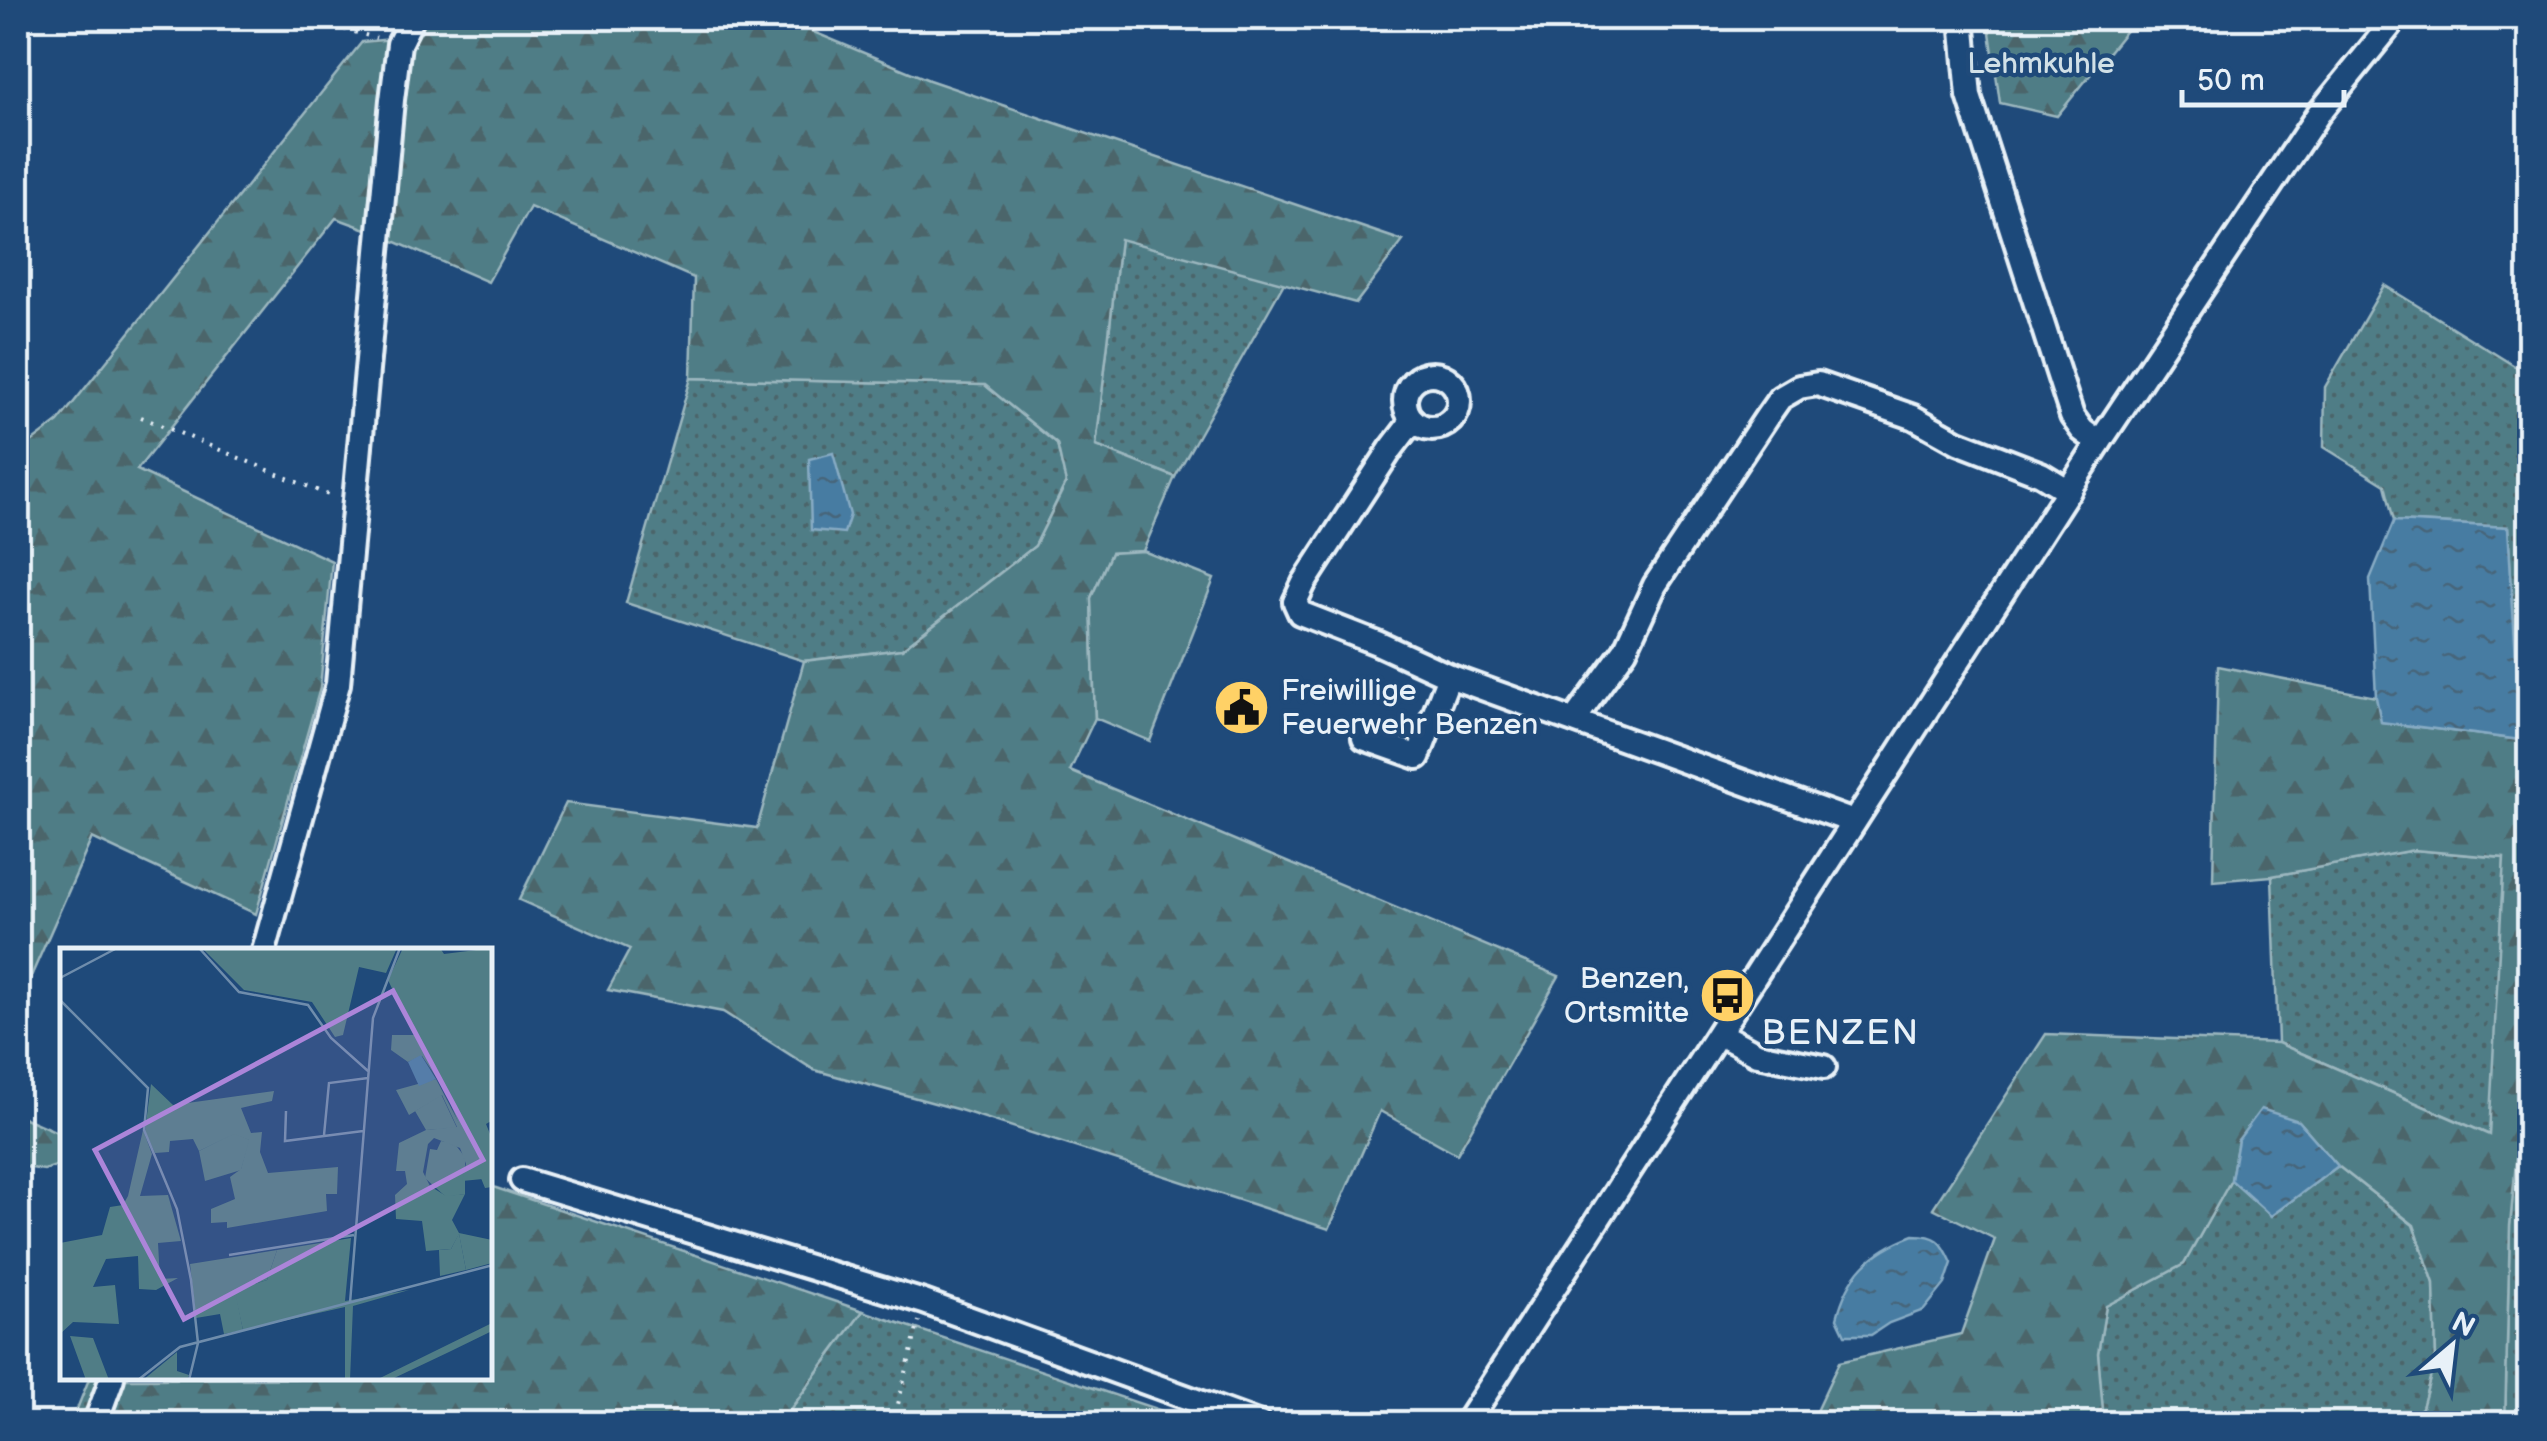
<svg xmlns="http://www.w3.org/2000/svg" width="2547" height="1441" font-family="'Balsamiq Sans',sans-serif">
<style>
.grass{fill:url(#grass-dots);stroke:#9cb7bf;stroke-width:2.5}
.forest{fill:url(#forest-firs);stroke:#9cb7bf;stroke-width:2.5}
.park{fill:#507d86;stroke:#9cb7bf;stroke-width:2.5}
.water{fill:url(#water-ripples);stroke:#87abc4;stroke-width:2.5}
.lines{fill:none;stroke-linecap:round;stroke-linejoin:round}
.minor-casing{stroke:#e8f1f8;stroke-width:30}
.path{stroke:#e8f1f8;stroke-width:4;stroke-dasharray:2.5 8;stroke-linecap:butt}
.minor{stroke:#1f4a7a;stroke-width:22}
.labels{text-anchor:middle;dominant-baseline:central;stroke-width:9;stroke-linejoin:round;paint-order:stroke}
.park-label{font-size:30px;fill:#d1e0e7;stroke:#1f4a7a}
.poi-label{font-size:30px;fill:#e8f1f8;stroke:#1f4a7a;text-anchor:start}
.quarter-label{font-size:35px;letter-spacing:2.5px;fill:#e8f1f8;stroke:#1f4a7a}
.inset-road{fill:none;stroke:#6f8dac;stroke-width:2.5}
.view{fill:#ac85d9;fill-opacity:0.15;stroke:#ac85d9;stroke-width:5}
.inset-edge{fill:none;stroke:#e8f1f8;stroke-width:5}
</style>
<defs>
<pattern id="grass-dots" width="8" height="8" patternUnits="userSpaceOnUse" patternTransform="scale(2.5)"><rect width="8" height="8" fill="#507d86"/><path d="M2 2h.1M6 6h.1" fill="none" stroke="#4c656b" stroke-width="1.8" stroke-linecap="round"/></pattern>
<pattern id="forest-firs" width="22" height="20" patternUnits="userSpaceOnUse" patternTransform="scale(2.5)"><rect width="22" height="20" fill="#507d86"/><path d="M5 1l3.5 6h-7zM16 11l3.5 6h-7z" fill="#4c656b"/></pattern>
<pattern id="water-ripples" width="26" height="14" patternUnits="userSpaceOnUse" patternTransform="scale(2.5)"><rect width="26" height="14" fill="#467ca2"/><path d="M2 4q2-2 4 0t4 0M15 11q2-2 4 0t4 0" fill="none" stroke="#46657a"/></pattern>
</defs>
<rect width="100%" height="100%" fill="#1f4a7a"/>
<filter id="ink" filterUnits="userSpaceOnUse"><feTurbulence type="fractalNoise" baseFrequency=".01" numOctaves="2"/><feDisplacementMap in="SourceGraphic" scale="20" xChannelSelector="R" yChannelSelector="G"/><feConvolveMatrix kernelMatrix="1 2 1 2 8 2 1 2 1" color-interpolation-filters="sRGB"/></filter>
<g filter="url(#ink)">
<!-- grass -->
<g class="grass">
<path d="M1120,238L1284,283L1175,477L1096,446Z"/>
<path d="M2384,285L2529,375V777L2521,740L2508,527L2394,521L2385,485L2324,447L2325,387Z"/>
<path d="M691,378L985,385L1057,444L1066,482L1035,546L902,649L804,661L626,603Z"/>
<path d="M2414,850L2504,858L2490,1135L2278,1043L2272,876Z"/>
<path d="M2529,1011V1423H2505L2510,1226Z"/>
<path d="M2338,1166L2413,1225L2434,1283L2436,1357L2422,1408L2402,1423L2104,1424L2098,1353L2106,1306L2184,1264L2231,1180L2271,1216Z"/>
<path d="M863,1311L1198,1423L780,1424Z"/>
<path d="M89,1379H121L103,1423L71,1424Z"/>
</g>
<!-- forest -->
<g class="forest">
<path d="M423,18H780L929,80L1403,241L1356,303L1120,239L1096,446L1175,477L1143,551L1111,553L1091,598L1095,718L1070,771L1559,976L1457,1154L1380,1111L1329,1229L960,1110L814,1070L723,1012L608,990L630,949L519,900L566,803L757,828L804,661L902,649L1035,546L1066,483L1057,444L985,385L691,378L694,278L530,207L488,282L389,239L404,52Z"/>
<path d="M1988,18H2136L2057,116L2000,103Z"/>
<path d="M393,39L369,230L336,218L137,470L332,561L320,688L256,914L92,838L18,1006V452L58,422L362,42Z"/>
<path d="M2218,666L2376,697L2382,722L2521,740L2530,777V1011L2510,1226L2505,1423H2402L2422,1408L2436,1357L2434,1283L2414,1225L2338,1166L2299,1121L2238,1140L2231,1180L2184,1264L2106,1306L2098,1353L2104,1423L1810,1424L1839,1362L1961,1334L1995,1239L1933,1208L2046,1034L2278,1043L2489,1135L2504,858L2414,850L2272,876L2213,881Z"/>
<path d="M18,1115L62,1134V1164L44,1170L18,1166Z"/>
<path d="M490,1186L863,1311L780,1423L103,1424L121,1379L490,1378Z"/>
</g>
<!-- park -->
<path class="park" d="M1143,551L1214,579L1150,741L1095,718L1091,598L1111,553Z"/>
<!-- water -->
<g class="water">
<path d="M833,453L850,515L844,533L811,530L809,459Z"/>
<path d="M2394,521L2508,527L2521,740L2381,722L2376,697L2370,579Z"/>
<path d="M2261,1109L2299,1121L2338,1166L2271,1216L2231,1180L2238,1140Z"/>
<path d="M1914,1235C1938,1235 1942,1241 1952,1263L1945,1284L1924,1310L1889,1323L1871,1335H1845L1837,1318C1848,1274 1871,1251 1914,1235Z"/>
</g>
<g class="lines">
<defs>
<g id="minor">
<path d="M1962,18L1969,96L2072,416L2082,430L2099,443"/>
<circle cx="1432" cy="401" r="27"/>
<path d="M1413,420L1391,449L1304,583L1295,602L1300,613L1377,643L1449,676L1854,822"/>
<path d="M1574,720L1625,650L1655,585L1766,418L1780,398L1799,387L1818,384L1913,417L1958,442L2041,474L2069,491"/>
<path d="M1364,738L1418,757L1449,676"/>
<path d="M264,951L338,684L392,100L399,44L412,18"/>
<path d="M1720,1034L1757,1054L1824,1067"/>
<path d="M522,1180L924,1302L1260,1424"/>
<path d="M95,1424L112,1378"/>
<path d="M1466,1424L2099,443L2319,113L2396,18"/>
</g>
</defs>
<!-- minor casing -->
<use href="#minor" class="minor-casing"/>
<!-- path -->
<g class="path">
<path d="M304,18L376,38"/>
<path d="M141,417L333,497"/>
<path d="M893,1424L919,1321"/>
</g>
<!-- minor -->
<use href="#minor" class="minor"/>
</g>
</g>
<!-- icons -->
<defs>
<symbol id="civic-disc" viewBox="-11 -11 22 22"><circle r="9.5" fill="#ffd166" stroke="#1f4a7a"/><path d="M-.6-6.5H3V-4.5H.6V-3L4-1V1h2V6H-6V1h2V-1L-.6-3ZM-1.2 2.5V6h2.4V2.5Z" fill="#111"/></symbol>
<symbol id="bus-disc" viewBox="-11 -11 22 22"><circle r="9.5" fill="#ffd166" stroke="#1f4a7a"/><path d="M-5-6H5V4H4V6H2V4H-2V6H-4V4H-5ZM-3.5-4V0h7V-4ZM-3.5 1.2v1.5H-2V1.2ZM2 1.2v1.5H3.5V1.2Z" fill="#111"/></symbol>
</defs>
<g fill-rule="evenodd">
<use href="#civic-disc" x="1210" y="676" width="63" height="63"/>
<use href="#bus-disc" x="1696" y="964" width="63" height="63"/>
</g>
<g class="labels">
<!-- park labels -->
<g class="park-label">
<text x="2041" y="64">Lehmkuhle</text>
</g>
<!-- poi labels -->
<g class="poi-label">
<text x="1281" y="691">Freiwillige<tspan x="1281" dy="34">Feuerwehr Benzen</tspan></text>
<text x="1689" y="979" text-anchor="end">Benzen,<tspan x="1689" dy="34">Ortsmitte</tspan></text>
</g>
<!-- quarter labels -->
<g class="quarter-label">
<text x="1841" y="1033">BENZEN</text>
</g>
</g>
<!-- overview -->
<g transform="translate(60 948)">
<rect width="432" height="432" fill="#1f4a7a"/>
<path d="M343,0H380L384,6L432,0L433,172L426,176L432,191V239L425,240L385,142L362,108L348,114L331,102L332,87H354L328,32ZM381,146L397,180L366,182L355,163ZM174,185L190,192L181,222L145,233L139,203ZM381,193L394,195L405,209V246L386,249L365,230L370,201L377,202ZM399,285L406,322L380,328L379,302L391,301ZM291,290L285,353L349,342L293,358L290,432H285V359L183,382L174,342L207,332L217,302ZM432,375V383L389,404L330,432H316ZM10,388L33,390L49,432H26Z" fill="#507d86"/>
<path d="M142,0H337L326,25L299,19L283,87L275,89L252,54L184,42ZM376,131L423,221V231L402,233L406,216L400,200L374,190L368,196L363,224L370,238L386,248L405,246L392,272L399,285L432,292V315L406,322L399,286L391,301L366,303L362,273L336,271L335,247L347,236L345,223H336L339,195L366,182L397,179L382,147L349,167L336,142ZM91,136L113,157L214,143L212,153L181,160L191,185L202,184L200,204L208,225L278,219L277,246H266L267,263L167,280V274L151,275V261L175,251L170,229L181,221L189,192L174,186L139,203L133,191L110,193L109,204L95,205L85,183ZM83,182L92,206L80,248L108,247L121,293L98,295L100,331L118,330L96,342L79,341L78,308L46,311L33,339L55,337L59,376L13,374L0,386V295L42,287L50,259L63,257L68,248ZM217,302L207,332L175,342L183,382L164,386L160,366L136,370L130,316ZM117,404V423L129,427L127,432H83Z" fill="#507d86"/>
<path d="M361,107L376,131L359,138L348,114Z" fill="#467ca2"/>
<path class="inset-road" d="M139,0L179,44L248,57L271,90L308,123M0,30L57,0M0,52L88,140L84,182L117,261L131,332L138,395L129,432M226,163L225,193L303,183M264,187L269,135L308,130M169,307L294,287M290,355L313,70L340,0M78,432L120,399L433,317"/>
<path class="view" d="M333,43L423,212L124,371L35,202Z"/>
<rect width="432" height="432" class="inset-edge"/>
</g>
<!-- margin -->
<rect width="2547" height="1441" fill="none" stroke="#1f4a7a" stroke-width="60"/>
<rect x="30" y="30" width="2487" height="1381" fill="none" stroke="#e8f1f8" stroke-width="4" filter="url(#ink)"/>
<!-- north arrow -->
<g transform="translate(2452 1346) rotate(28)" stroke="#1f4a7a" stroke-width="8" paint-order="stroke">
<path d="M0-8L18 38L0 25L-18 38Z" fill="#e8f1f8"/>
<text y="-15" font-size="28" font-weight="bold" text-anchor="middle" fill="#e8f1f8">N</text>
</g>
<!-- scale -->
<path d="M2182 90v15h162v-15" fill="none" stroke="#e8f1f8" stroke-width="5"/>
<text x="2197" y="90" font-size="30" fill="#e8f1f8" stroke="#1f4a7a" stroke-width="8" paint-order="stroke">50 m</text>
</svg>
